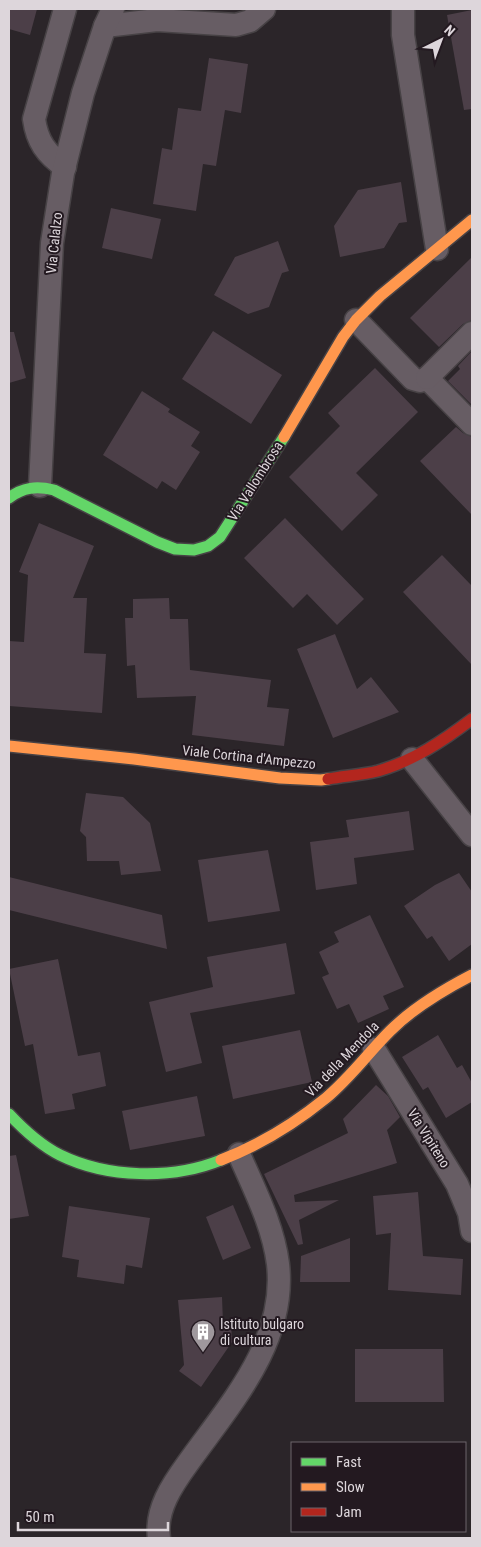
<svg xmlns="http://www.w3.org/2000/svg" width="481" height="1547" font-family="'Roboto Condensed',sans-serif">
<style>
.building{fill:#4c3f48}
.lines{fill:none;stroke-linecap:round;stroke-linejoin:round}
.street-casing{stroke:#474245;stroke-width:25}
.fast-casing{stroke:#474245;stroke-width:14}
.slow-casing{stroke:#474245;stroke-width:14}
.jam-casing{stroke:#474245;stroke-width:14}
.street{stroke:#675d64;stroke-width:22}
.fast{stroke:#63d668;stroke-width:11}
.slow{stroke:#ff974d;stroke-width:11}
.jam{stroke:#b3261e;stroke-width:11}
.labels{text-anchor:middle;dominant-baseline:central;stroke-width:4;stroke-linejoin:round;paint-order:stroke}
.street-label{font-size:14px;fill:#ddd6db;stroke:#231920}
.poi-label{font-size:14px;fill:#ddd6db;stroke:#231920;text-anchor:start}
</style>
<rect width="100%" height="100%" fill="#2b2529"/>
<!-- building -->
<g class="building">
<path d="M9,9H37L30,35L9,29Z"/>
<path d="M472,10V109L464,110L447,15Z"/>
<path d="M209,58L248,64L241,113L225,110L216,166L203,164L196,211L153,204L162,148L172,150L178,108L201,111Z"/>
<path d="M401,182L407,222L399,223L384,248L340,257L334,226L358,190Z"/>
<path d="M111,208L161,219L152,259L102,248Z"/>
<path d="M278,241L289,271L282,273L269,307L248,314L214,295L235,257Z"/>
<path d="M472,257V320L463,324L439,347L410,318Z"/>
<path d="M213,331L282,375L251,424L182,379Z"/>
<path d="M9,332H14L26,378L9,383Z"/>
<path d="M472,351V405L448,381L460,369L458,366Z"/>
<path d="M375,368L418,412L356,473L378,495L342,531L289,477L340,426L328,413Z"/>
<path d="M142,391L170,409L168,412L200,432L191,446L200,452L176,490L162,481L157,489L103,455Z"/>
<path d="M456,427L463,433L472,437V515L420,461Z"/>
<path d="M285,518L364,599L337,625L307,594L293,608L244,558Z"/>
<path d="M39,523L94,546L73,598H87L84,653L106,654L102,713L9,706V641L24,642L28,575L19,572Z"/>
<path d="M442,555L472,586V665L403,592Z"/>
<path d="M169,598L170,619H188L190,670L271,680L267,707L289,709L284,746L192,735L196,696L137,698L135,665L127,666L125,618H133V599Z"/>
<path d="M335,634L357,689L371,677L399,712L333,738L297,649Z"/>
<path d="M86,793L123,797L150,823L161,871L121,875L119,861H87L86,837L80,831Z"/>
<path d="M409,811L414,850L354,858L357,884L316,890L310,842L349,837L346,820Z"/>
<path d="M268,850L280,911L208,922L198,860Z"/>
<path d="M459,873L472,892V944L449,961L432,936L427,939L404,906L435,885Z"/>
<path d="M9,877L162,915L167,949L9,910Z"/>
<path d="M370,915L404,987L383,996L389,1009L358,1023L349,1004L337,1009L322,977L329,974L319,952L339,942L334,932Z"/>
<path d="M286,943L295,994L190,1013L202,1063L166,1072L149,1002L213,987L207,957Z"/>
<path d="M58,959L78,1056L100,1052L106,1086L72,1094L75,1109L45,1114L33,1044L25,1046L9,969Z"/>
<path d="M300,1030L312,1082L233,1099L222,1046Z"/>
<path d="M438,1035L457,1068L462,1065L472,1083V1102L446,1118L428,1087L423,1090L402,1057Z"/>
<path d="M376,1085L388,1096L400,1117L387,1130L397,1163L294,1195L295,1202L339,1200L299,1220L303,1244L298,1245L264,1174L348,1133L343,1119Z"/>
<path d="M197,1096L205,1136L130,1150L122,1111Z"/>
<path d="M16,1155L29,1216L9,1219V1156Z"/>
<path d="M418,1192L423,1256L463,1259L461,1295L388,1290L391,1233L376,1235L373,1196Z"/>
<path d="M233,1205L251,1248L223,1260L206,1217Z"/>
<path d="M69,1206L150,1218L142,1268L126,1265L124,1284L77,1277L79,1260L62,1257Z"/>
<path d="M350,1238V1282H300L301,1256Z"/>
<path d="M222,1297L223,1323L231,1322L232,1342L201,1387L179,1371L184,1365L178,1300Z"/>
<path d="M355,1349H443L444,1402H355Z"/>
</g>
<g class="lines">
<defs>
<g id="street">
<path d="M65,9L34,119C37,141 46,154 65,167"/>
<path d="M403,9V35L437,249"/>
<path d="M105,26L157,20L236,25L250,21L264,9"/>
<path d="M356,320L413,379L420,381L427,378L472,424"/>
<path d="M427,378L472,333"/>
<path d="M40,486L52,243L63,173L83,93L105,26L113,9"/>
<path d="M412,759L472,835"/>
<path d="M374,1049L457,1184L469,1213L472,1231"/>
<path d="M159,1538C155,1510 172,1485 188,1463C230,1404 287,1342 278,1264C273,1225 254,1189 239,1154"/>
</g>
<g id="fast">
<path d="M9,498C23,487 37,486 54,490L157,542L175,549L194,550L208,546L220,537L284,437"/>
<path d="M9,1114C24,1130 40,1145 60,1155C107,1178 172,1180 221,1160"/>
</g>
<g id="slow">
<path d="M284,437L343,337L356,320L380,296L472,220"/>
<path d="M9,746L134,759L280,778L321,780L328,779"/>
<path d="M221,1160C260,1145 294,1124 326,1098C351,1077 368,1053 390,1031C413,1008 443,990 472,975"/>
</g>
<path id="jam" d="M328,779C344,776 362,775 378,771C413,761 443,741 472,719"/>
</defs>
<!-- street casing -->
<use href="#street" class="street-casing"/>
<!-- fast casing -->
<use href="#fast" class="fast-casing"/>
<!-- slow casing -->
<use href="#slow" class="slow-casing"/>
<!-- jam casing -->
<use href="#jam" class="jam-casing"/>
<!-- street -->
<use href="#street" class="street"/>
<!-- fast -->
<use href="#fast" class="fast"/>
<!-- slow -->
<use href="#slow" class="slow"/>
<!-- jam -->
<use href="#jam" class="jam"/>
</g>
<!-- icons -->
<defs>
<symbol id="building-pin" viewBox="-11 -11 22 30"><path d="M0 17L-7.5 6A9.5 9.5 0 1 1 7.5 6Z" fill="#9f989d" stroke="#231920"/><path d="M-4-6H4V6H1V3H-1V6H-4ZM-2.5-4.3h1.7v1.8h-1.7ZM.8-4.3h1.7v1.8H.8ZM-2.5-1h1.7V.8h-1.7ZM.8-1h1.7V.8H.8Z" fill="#fff"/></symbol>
</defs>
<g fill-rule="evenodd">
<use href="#building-pin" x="189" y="1318" width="28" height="38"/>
</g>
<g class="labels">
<!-- street labels -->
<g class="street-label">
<text transform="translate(54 243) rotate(-84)">Via Calalzo</text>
<text transform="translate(255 481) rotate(-58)">Via Vallombrosa</text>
<text transform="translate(249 757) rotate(6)">Viale Cortina d'Ampezzo</text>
<text transform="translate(342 1059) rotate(-46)">Via della Mendola</text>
<text transform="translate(429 1138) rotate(58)">Via Vipiteno</text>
</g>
<!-- poi labels -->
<g class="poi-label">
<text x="220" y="1324">Istituto bulgaro<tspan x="220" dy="16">di cultura</tspan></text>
</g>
</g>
<!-- border -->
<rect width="481" height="1547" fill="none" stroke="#ddd6db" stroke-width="20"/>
<!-- legend -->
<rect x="291" y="1442" width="175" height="90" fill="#231920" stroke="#6d656b"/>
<rect x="301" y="1458" width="25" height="8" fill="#63d668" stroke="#6d656b"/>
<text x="336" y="1467" font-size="15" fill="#ddd6db">Fast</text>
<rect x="301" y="1483" width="25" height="8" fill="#ff974d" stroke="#6d656b"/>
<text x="336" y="1492" font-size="15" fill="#ddd6db">Slow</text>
<rect x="301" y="1508" width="25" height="8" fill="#b3261e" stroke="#6d656b"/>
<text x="336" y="1517" font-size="15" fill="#ddd6db">Jam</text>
<!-- north arrow -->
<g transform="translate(441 40) rotate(42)" stroke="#231920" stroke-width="4" paint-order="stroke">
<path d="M0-4L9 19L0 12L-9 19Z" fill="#ddd6db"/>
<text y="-8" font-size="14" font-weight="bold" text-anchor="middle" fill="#ddd6db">N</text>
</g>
<!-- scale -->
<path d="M18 1522v8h150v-8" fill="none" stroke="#ddd6db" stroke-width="2.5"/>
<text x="25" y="1522" font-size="15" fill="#ddd6db" stroke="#231920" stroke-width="4" paint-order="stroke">50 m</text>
</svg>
